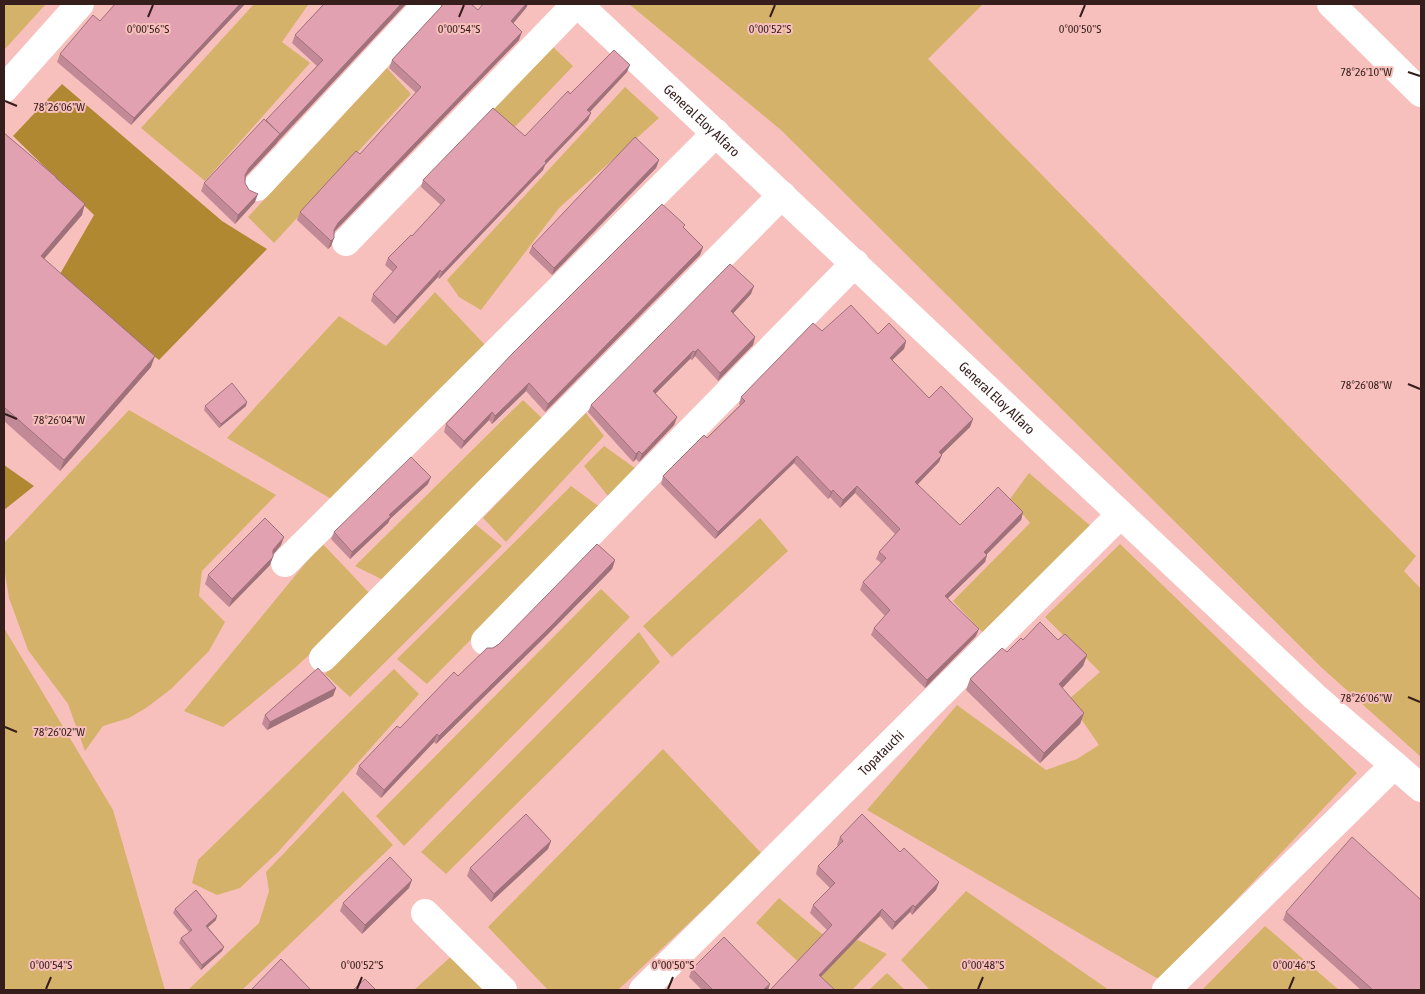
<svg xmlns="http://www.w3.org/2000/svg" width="1425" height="994" font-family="'Asap Condensed',sans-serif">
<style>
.green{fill:#d5b26a}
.forest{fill:#af8831}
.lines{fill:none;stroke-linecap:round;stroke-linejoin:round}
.minor{stroke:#fff;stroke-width:28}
.wall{fill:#c28a97}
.shaded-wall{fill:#9e717b}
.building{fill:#e2a1b0;stroke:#9e717b}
.ticks{fill:none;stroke:#361e1c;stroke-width:2}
.labels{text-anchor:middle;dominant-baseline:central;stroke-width:4;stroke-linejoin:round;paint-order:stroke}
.street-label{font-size:14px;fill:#361e1c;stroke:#f7c0bc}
.ticks-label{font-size:12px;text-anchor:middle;fill:#361e1c;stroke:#f7c0bc;stroke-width:4;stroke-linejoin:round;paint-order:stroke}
</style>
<rect width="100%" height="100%" fill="#f7c0bc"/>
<!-- green -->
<g class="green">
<path d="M4,4H46L4,50Z"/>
<path d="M254,4H308V5L282,42L310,63L205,181L141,128Z"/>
<path d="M629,4H983L928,59L1416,556L1404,571L1421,589V757L1321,667L781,130Z"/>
<path d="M552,46L573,66L512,130L487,107Z"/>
<path d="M387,68L411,94L274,243L248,217Z"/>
<path d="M625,87L659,118L559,208L481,310L459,297L447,280Z"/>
<path d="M435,292L485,345L333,500L227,438L339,316L386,346Z"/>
<path d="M523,400L546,422L389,583L355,566Z"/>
<path d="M129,410L276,495L202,571L199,596L225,622L209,651L171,689L146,708L129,718L103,726L85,751L68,704L28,650L9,598L4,567V543Z"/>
<path d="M585,412L604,436L506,542L483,518Z"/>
<path d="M604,446L639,471L612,501L584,466Z"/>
<path d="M1029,473L1093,528L985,635L953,601L1030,523L1010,499Z"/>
<path d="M571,486L601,508L427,684L397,659Z"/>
<path d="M760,518L788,551L672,657L643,626Z"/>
<path d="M475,524L502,546L350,697L325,674Z"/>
<path d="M322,543L372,596L296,667L223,727L184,711Z"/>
<path d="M1120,544L1357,773L1160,980L867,810L957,705L1046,770L1077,759L1099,745L1068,700L1100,672L1045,617Z"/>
<path d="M601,589L630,617L404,846L376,816Z"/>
<path d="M4,628L113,810L165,990H4Z"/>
<path d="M639,632L660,662L446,874L421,852Z"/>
<path d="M394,669L419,694L279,851L240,888L217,895L192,883L198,860Z"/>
<path d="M663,749L762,854L618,990H548L488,927Z"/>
<path d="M343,791L393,845L242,990H188L259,923L269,891L266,872Z"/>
<path d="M966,891L1109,990H930L901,960Z"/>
<path d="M779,898L841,950L858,940L887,954L852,990H829L756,923Z"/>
<path d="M1265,926L1339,990H1202Z"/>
<path d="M455,953L492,990H414Z"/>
<path d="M887,973L905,990H869Z"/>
</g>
<!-- forest -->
<g class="forest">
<path d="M62,84L222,221L267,249L159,360L56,281L94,215L13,136Z"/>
<path d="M4,465L34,486L4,510Z"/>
</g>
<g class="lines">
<!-- minor -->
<g class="minor">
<path id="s1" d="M578,4L1315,697L1421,788"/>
<path d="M1331,4L1421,93"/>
<path d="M4,89L80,4"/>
<path d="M257,187L427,4"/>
<path d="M346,242L576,4"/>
<path d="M285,563L716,133"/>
<path d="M485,641L855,263"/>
<path d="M323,658L782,195"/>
<path d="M425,913L503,990"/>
<path id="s2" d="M643,990L1120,515"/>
<path d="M1166,990L1394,765"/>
</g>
</g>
<!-- wall -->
<g class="wall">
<path d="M245,4L131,125L57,62L60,54Z"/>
<path d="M321,4H406L246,176L245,183L255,202L235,224L201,191L204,183L266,121L317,66L292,43L295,35L323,5Z"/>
<path d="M442,4H471L478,10L483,4H528L526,8L513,24L519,40L335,231L334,233V238L331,246L328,249L297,220L300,212L360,154L416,93L389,68L392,60L441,7Z"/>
<path d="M627,72L590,112L588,120L545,165L543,170L439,279L438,277L394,324L371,301L373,294L393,272L385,265L388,258L412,236L441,205L421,187L423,180L525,136L570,94Z"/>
<path d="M4,133L56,178L82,215L44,259L151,367L60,471L4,421Z"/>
<path d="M659,160L656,168L552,275L529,253L532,246Z"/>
<path d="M684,228L703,247L700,255L545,412L526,391L492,424L489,420L461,449L444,432L446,424Z"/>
<path d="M751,294L733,313L755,337L753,345L718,381L695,356L692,360L690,359L655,394L677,417L674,425L639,462L636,459L633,462L588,412L591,405Z"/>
<path d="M822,331L878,334L906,341L904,349L892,360L929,398L973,419L970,427L942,454L939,462L917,485L960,525L1023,512L1021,520L987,554L985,562L948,598L976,636L925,688L871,635L874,628L885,616L860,590L863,582L881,563L876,559L879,552L895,534L855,493L840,508L830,497L828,499L794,463L715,539L661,484L663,476L707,438L740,405L739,404L741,397Z"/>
<path d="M205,406H246L219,428L204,410Z"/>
<path d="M428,484L390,519L388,523L350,559L331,539L334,532Z"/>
<path d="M281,545L273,555L270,565L229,607L205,584L208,575Z"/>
<path d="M615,560L612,569L547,635L436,744L434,742L381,798L356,774L359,766L458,676L493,648Z"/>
<path d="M1023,640H1058L1087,655L1083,666L1062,688L1084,713L1080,724L1040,763L966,690L970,679Z"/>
<path d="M336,688L333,696L267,730L262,724L265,715Z"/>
<path d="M840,837L900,852L939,882L936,890L912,915L910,912L892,930L880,916L770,990L827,930L810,913L813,905L830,888L816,874L818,866L838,846L837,845Z"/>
<path d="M551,841L548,849L491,902L467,876L470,868Z"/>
<path d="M409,888L362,934L340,911L343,903Z"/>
<path d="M175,909L216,920L208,927L224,947L222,951L201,970L179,943L181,938L189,932L173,913Z"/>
<path d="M1286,912L1421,990H1361L1283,920Z"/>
<path d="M692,969L768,990H702L689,977Z"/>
</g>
<!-- shaded-wall -->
<g class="shaded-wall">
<path d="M240,4H245L131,125L134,118Z"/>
<path d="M401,4H406L277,142L280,134Z"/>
<path d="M526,4H528L526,8L508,29L511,21Z"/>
<path d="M522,32L519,40L335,231L331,238L334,230L338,223Z"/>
<path d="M630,65L627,72L585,117L587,110Z"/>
<path d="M591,113L588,120L545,165L543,170L439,279L442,272L545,161Z"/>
<path d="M280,134L277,143L246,176L242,183L249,168Z"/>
<path d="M659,160L656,168L552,275L554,268Z"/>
<path d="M258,194L255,202L235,224L238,215Z"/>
<path d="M85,204L82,215L37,267L41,256Z"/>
<path d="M334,238L331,246L328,249L331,241Z"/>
<path d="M703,247L700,255L545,412L548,404Z"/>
<path d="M440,270L438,277L394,324L397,317Z"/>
<path d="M754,286L751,294L728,319L731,311Z"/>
<path d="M755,337L753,345L718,381L720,373Z"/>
<path d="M906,341L904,349L887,365L890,358Z"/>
<path d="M698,349L695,356L692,360L695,352Z"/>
<path d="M693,351L690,359L650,399L653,391Z"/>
<path d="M155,356L151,367L60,471L64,460Z"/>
<path d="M529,383L526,391L492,424L495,416Z"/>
<path d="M247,402L246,406L219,428L221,424Z"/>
<path d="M492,412L489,420L461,449L464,441Z"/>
<path d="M677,417L674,425L639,462L642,454Z"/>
<path d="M973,419L970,427L937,459L939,452Z"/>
<path d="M639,451L636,459L633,462L636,454Z"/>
<path d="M942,455L939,462L912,490L915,482Z"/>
<path d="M797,456L794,463L715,539L718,532Z"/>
<path d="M431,477L428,484L390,519L388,523L350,559L352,552L389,515Z"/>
<path d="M857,486L855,493L840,508L843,500Z"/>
<path d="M833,490L830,497L828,499L831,492Z"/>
<path d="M1023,512L1021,520L982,559L984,552Z"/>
<path d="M284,537L281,545L270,558L273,550Z"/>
<path d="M987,555L985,562L943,603L945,596Z"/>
<path d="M273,557L270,565L229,607L232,599Z"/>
<path d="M615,560L612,569L547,635L436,744L439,736Z"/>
<path d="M979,629L976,636L925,688L927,680Z"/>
<path d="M1087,655L1083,666L1056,695L1059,684Z"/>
<path d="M336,688L333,696L267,730L270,722Z"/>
<path d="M1084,713L1080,724L1040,763L1044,753Z"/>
<path d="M437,734L434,742L381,798L384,790Z"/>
<path d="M551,841L548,849L491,902L494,894Z"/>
<path d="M412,880L409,888L362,934L365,925Z"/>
<path d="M939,882L936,890L912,915L915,907Z"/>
<path d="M913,905L910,912L892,930L895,922Z"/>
<path d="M882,909L880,916L816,982L819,975Z"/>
<path d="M217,916L216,920L205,930L206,926Z"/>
<path d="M224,947L222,951L201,970L202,965Z"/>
<path d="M770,984L768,990H763Z"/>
</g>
<!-- building -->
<g class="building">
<path d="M115,4H240L134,118L60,54L93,15L100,21Z"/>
<path d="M324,4H401L280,134L266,120L323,60L295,35Z"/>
<path d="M443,4H471L478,10L483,4H526L511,21L522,32L338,223L334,230V238L331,241L300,212L356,151L360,154L421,87L392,60L441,7Z"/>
<path d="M614,50L630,65L587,110L591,113L545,161L546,163L442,272L440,270L397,317L373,294L397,267L388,258L411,235L412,236L445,200L423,180L493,108L525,136L568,91L570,94Z"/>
<path d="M264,119L280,134L249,168L245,175V183L249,190L258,194L238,215L204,183Z"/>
<path d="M4,133L56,177V178L85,204L41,256L155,356L64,460L4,407Z"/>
<path d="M635,137L659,160L554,268L532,246Z"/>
<path d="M662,204L685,225L683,227L703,247L548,404L529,383L495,416L492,412L464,441L446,424L511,355Z"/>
<path d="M730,264L754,286L731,311L755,337L720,373L698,349L695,352L693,351L653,391L677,417L642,454L639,451L636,454L591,405Z"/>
<path d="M851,305L878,334L889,323L906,341L890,358L929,398L941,386L973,419L939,452L942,455L915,482L960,525L998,487L1023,512L984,552L987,555L945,596L979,629L927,680L874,628L890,610L863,582L886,558L879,552L900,529L857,486L843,500L833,490L831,492L797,456L718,532L663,476L704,435L707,438L745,401L741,397L813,323L822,331Z"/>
<path d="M232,383L247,402L221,424L205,406Z"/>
<path d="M411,457L431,477L389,515L391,516L352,552L334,532Z"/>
<path d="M265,518L284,537L273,550V557L232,599L208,575Z"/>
<path d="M597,544L615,560L550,627L439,736L437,734L384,790L359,766L397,726L400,728L454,672L458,676L487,648H493L499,644Z"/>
<path d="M1040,622L1058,640L1065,634L1087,655L1059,684L1084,713L1044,753L970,679L1002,648L1007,652L1021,638L1023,640Z"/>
<path d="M318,668L336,688L270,722L265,715Z"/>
<path d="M526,814L551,841L494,894L470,868Z"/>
<path d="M862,814L900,852L904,848L939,882L915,907L913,905L895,922L882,909L819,975L835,990H770L832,925L813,905L835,883L818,866L843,841L840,837Z"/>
<path d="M1352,837L1421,900V990H1373L1286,912Z"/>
<path d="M390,857L412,880L365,925L343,903Z"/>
<path d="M196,890L217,916L206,926L224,947L202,965L181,938L192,930L175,909Z"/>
<path d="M724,937L770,984L763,990H713L692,969Z"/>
<path d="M281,959L311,990H251Z"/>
<path d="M365,979L376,990H353Z"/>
</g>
<!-- ticks -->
<path class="ticks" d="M148,17L153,5M459,17L464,5M770,17L775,5M1080,17L1085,5M1408,72L1420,76M5,101L17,106M1408,384L1420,389M5,414L17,419M1408,697L1420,702M5,727L17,732M46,989L51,977M357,989L362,977M668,989L673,977M978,989L983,977M1289,989L1294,977"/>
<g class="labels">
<!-- street labels -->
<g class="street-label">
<text stroke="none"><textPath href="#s1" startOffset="170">General Eloy Alfaro</textPath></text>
<text stroke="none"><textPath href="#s1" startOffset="575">General Eloy Alfaro</textPath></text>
<text stroke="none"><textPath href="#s2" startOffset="336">Topatauchi</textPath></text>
</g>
</g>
<g class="ticks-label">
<text x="148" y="33">0°00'56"S</text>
<text x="459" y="33">0°00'54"S</text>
<text x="770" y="33">0°00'52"S</text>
<text x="1080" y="33">0°00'50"S</text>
<text x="1366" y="76">78°26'10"W</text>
<text x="59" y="111">78°26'06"W</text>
<text x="1366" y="389">78°26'08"W</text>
<text x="59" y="424">78°26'04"W</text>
<text x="1366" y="702">78°26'06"W</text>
<text x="59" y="736">78°26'02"W</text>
<text x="51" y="969">0°00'54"S</text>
<text x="362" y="969">0°00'52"S</text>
<text x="673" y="969">0°00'50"S</text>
<text x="983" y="969">0°00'48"S</text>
<text x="1294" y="969">0°00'46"S</text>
</g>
<!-- border -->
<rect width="1425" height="994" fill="none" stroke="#361e1c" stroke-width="10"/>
</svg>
